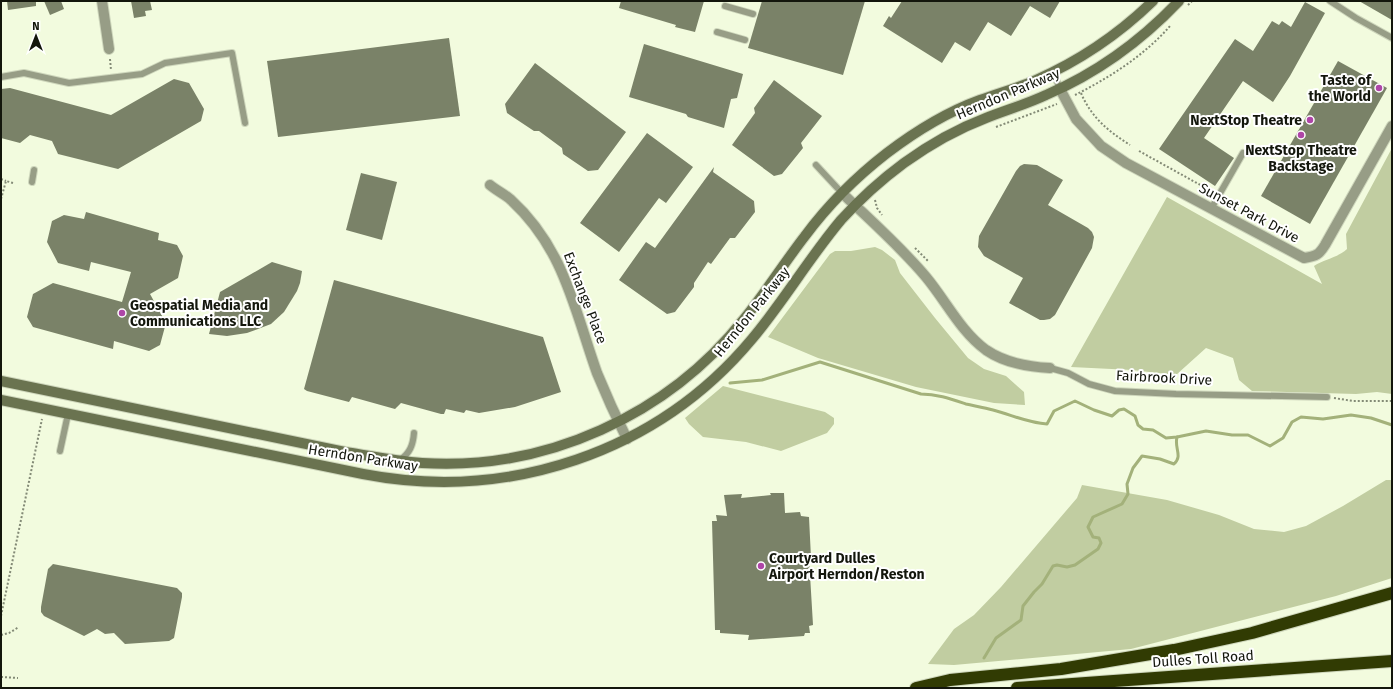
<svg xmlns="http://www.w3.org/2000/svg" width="1393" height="689" font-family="'Fira Sans',sans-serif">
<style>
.green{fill:#c1cda1}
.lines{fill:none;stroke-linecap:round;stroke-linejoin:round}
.stream{stroke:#a3b17a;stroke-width:3}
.building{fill:#7a8268}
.lane-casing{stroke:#ced6bc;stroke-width:8}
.street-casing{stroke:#ced6bc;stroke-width:12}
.secondary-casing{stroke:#ced6bc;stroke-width:12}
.highway-casing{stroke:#ced6bc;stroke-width:14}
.path{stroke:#838a76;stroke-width:2;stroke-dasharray:2 2;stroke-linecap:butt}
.lane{stroke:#979d86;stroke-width:6}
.street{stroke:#979d86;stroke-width:10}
.secondary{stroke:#6a7350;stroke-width:10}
.highway{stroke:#313b03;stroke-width:12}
.poi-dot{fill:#ae45a7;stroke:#fff;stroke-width:1.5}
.labels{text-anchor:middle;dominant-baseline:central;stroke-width:4;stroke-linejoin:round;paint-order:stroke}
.poi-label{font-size:14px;font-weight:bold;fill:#13160c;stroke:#fff;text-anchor:end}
.street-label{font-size:14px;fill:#13160c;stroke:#fff}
</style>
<rect width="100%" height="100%" fill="#f2fbde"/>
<!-- green -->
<g class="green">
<path d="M1392,148V394L1377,392L1356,394L1252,391L1239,380L1233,358L1206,348L1176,375L1132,370L1071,367L1167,197L1322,284L1314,266C1325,259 1337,258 1347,249L1346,234Z"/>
<path d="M875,247L882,250L895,260L900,273L935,318L968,358L984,369L1006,376L1024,392L1025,405L994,403L916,387L818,358L768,337L830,254L835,251H851Z"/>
<path d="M723,386L825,412L834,418V424L827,433L781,451L746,442L703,437L689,424L685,418Z"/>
<path d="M1386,480H1392V578L1336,596L1131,649L954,665L928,664L954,629L974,615L1001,587L1077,498L1082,485L1167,500L1219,515L1254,529L1284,532L1306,526L1343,506Z"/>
</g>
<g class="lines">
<!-- stream -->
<g class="stream">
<path d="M730,383L762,380L820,362L921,394C937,394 951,399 966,404C975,406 985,408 993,410C1012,415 1028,423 1047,424L1054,411L1075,401L1094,410L1112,416L1119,410L1124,409L1135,416L1138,425L1143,429L1153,430L1166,438L1177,437L1206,431L1232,435H1248L1270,446L1283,438L1292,422L1301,417L1323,419L1351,415L1371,418L1392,425"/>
<path d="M984,658L996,638L1021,620L1023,606L1034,592L1042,584L1053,566L1057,565L1067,567L1075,565L1098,549L1101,543L1099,538L1093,537L1088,527L1093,517L1122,504L1128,494L1127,484L1133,468L1142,456L1160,459L1174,464C1183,456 1174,448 1177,437"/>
</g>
</g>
<!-- building -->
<g class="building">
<path d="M7,1H36V6L8,10Z"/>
<path d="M44,1H61L64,9L50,15Z"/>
<path d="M131,1H150L152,10L145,11L146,16L134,18Z"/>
<path d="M621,1H704L695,32L675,27L676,25L619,8Z"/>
<path d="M762,1H865L843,75L748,48Z"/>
<path d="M902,1H1060L1050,18L1030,6L1011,36L988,22L970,51L955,42L942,63L883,26L889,16L891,18Z"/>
<path d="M1359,1H1392V20Z"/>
<path d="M1305,2L1325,13L1290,76L1273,102L1243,81L1204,138L1234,158L1215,186L1159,149L1235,39L1253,51L1272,21L1279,25L1282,21L1291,27Z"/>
<path d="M449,38L460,116L278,137L267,61Z"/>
<path d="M644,44L743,74L737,98L731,99L724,128L688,117L686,114L629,97Z"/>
<path d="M1338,61L1387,88L1310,224L1261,196Z"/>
<path d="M535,63L626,132L598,170L588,171L563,154L562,148L539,131H534L507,113L505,104Z"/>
<path d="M174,79L189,83L204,109L201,121L118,169L58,154L52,141L30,135L20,143L1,138V89L10,88L111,115Z"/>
<path d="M774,80L822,116L801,143L803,148L782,174L774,176L732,145L755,113L754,108Z"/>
<path d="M647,133L693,167L666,203L659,198L619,252L580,223Z"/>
<path d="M1024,164L1037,165L1063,180L1048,205L1088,228L1092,232L1094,237L1092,248L1055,315L1050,319L1044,320H1040L1009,303L1023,278L984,256L978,247L979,236L1016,171L1020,166Z"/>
<path d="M714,167L713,172L754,201L755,212L735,238H730L711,264L708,262L694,283V287L675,312L667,314L619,280L646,242L655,248Z"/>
<path d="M361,173L397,182L382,240L346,230Z"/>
<path d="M86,212L159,233L158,240L177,245L183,256L178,278L150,294L166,323L160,345L149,351L114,341L113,349L33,327L27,317L33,294L53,283L122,302L131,272L91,262L89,271L58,263L47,242L52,221L64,215L84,219Z"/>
<path d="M272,262L302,271L300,283L297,291L284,312L271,324L247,333L227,336L209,334L220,292Z"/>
<path d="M334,280L543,337L561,392L515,407L479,413L466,410L464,413L446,409L444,414H441L401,403L395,409L352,397L349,402L307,391L304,389Z"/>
<path d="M770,493H784L785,513L800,512L801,516L809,517L811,558H809L813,625L809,626L810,633H805L804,636L748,640L749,635L720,633V630H715L712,521H717L716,515L727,516L724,495L742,494L741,498L771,495Z"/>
<path d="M53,564L177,588L182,593V597L174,638L169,641L125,644L114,633L105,634L97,629L84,636L44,616L41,612V607L48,569Z"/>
</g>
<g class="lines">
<defs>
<g id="lane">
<path d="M1330,1L1356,18L1392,38"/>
<path d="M725,6L753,14"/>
<path d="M717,32L745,40"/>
<path d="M1053,71L1060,89"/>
<path d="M1,77L24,73L69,83L142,74L165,63L232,53L245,123"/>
<path d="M816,165L842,193"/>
<path d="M32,182L34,170"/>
<path d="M1211,209L1243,153"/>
<path d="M1050,368L1068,373L1089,384L1115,391L1176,394L1327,397"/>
<path d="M60,451L68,414"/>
<path d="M400,460C410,453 413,445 414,433"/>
</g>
<g id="street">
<path d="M102,1L109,49"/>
<path d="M1060,89L1076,119L1101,146L1126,163L1304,258C1316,256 1319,255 1325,245L1392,126"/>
<path d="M490,185C496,190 504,194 510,199C564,248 574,308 597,373C606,395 616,417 627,439"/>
<path d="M842,193C870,220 901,247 926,277C946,301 961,332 986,350C1005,363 1029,367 1050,368"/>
</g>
<g id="secondary">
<path d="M1,381L345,452C370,456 396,461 422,463C546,471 668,415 744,319C766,292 784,263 805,236C828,205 856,177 887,153C916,131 947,112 980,100C999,93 1018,88 1036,80C1079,61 1119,34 1153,1"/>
<path d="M1,400L363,474C508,502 657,453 752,339C784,301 809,258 841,220C860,199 881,180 904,163C929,145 957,129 986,118C1006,110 1027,104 1046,95C1097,73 1141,41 1179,1"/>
</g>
<g id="highway">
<path d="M916,688L950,680L1061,669L1174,650L1252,633L1392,593"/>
<path d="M1017,688L1392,661"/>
</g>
</defs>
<!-- lane casing -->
<use href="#lane" class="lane-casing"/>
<!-- street casing -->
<use href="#street" class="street-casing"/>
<!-- secondary casing -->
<use href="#secondary" class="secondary-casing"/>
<!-- highway casing -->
<use href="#highway" class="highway-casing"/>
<!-- path -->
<g class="path">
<path d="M1188,5L1192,1"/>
<path d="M110,59L111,70"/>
<path d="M1081,93C1091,117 1108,131 1130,145"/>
<path d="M1075,95C1109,78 1145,55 1170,26"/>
<path d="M996,127L1057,104"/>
<path d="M1139,151L1204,187L1207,194"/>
<path d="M1,179L6,181"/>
<path d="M1,199L6,181L13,183"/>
<path d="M875,200L877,208L882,215"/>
<path d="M915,248L928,261"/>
<path d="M1334,398L1353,401H1392"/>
<path d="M1,616L42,419"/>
<path d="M1,635L9,633L19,627"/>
<path d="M1,677L18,678"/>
</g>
<!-- lane -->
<use href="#lane" class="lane"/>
<!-- street -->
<use href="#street" class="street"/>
<!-- secondary -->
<use href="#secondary" class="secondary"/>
<!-- highway -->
<use href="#highway" class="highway"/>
</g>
<!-- markers -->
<g class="poi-dot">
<circle cx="1379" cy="88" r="4"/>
<circle cx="1310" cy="120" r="4"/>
<circle cx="1301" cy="135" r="4"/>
<circle cx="122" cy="313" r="4"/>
<circle cx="761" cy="566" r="4"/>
</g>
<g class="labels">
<!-- poi labels -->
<g class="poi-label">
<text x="1371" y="80">Taste of<tspan x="1371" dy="16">the World</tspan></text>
<text x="1302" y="120">NextStop Theatre</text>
<text x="1301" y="150" text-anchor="middle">NextStop Theatre<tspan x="1301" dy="16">Backstage</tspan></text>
<text x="130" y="305" text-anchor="start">Geospatial Media and<tspan x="130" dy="16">Communications LLC</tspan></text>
<text x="769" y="558" text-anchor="start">Courtyard Dulles<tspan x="769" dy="16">Airport Herndon/Reston</tspan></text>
</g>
<!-- street labels -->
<g class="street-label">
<text transform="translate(1008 94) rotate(-23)">Herndon Parkway</text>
<text transform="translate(1249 213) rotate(28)">Sunset Park Drive</text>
<text transform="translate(585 298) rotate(69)">Exchange Place</text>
<text transform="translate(752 312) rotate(-51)">Herndon Parkway</text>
<text transform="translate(1164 378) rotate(3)">Fairbrook Drive</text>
<text transform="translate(363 458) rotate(9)">Herndon Parkway</text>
<text transform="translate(1203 659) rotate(-4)">Dulles Toll Road</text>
</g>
</g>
<!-- border -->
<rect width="1393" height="689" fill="none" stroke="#13160c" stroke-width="4"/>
<!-- north arrow -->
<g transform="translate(36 36)" stroke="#ffffff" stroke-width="3" paint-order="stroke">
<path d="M0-3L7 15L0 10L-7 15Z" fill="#13160c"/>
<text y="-6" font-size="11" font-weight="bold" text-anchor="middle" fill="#13160c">N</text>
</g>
</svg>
